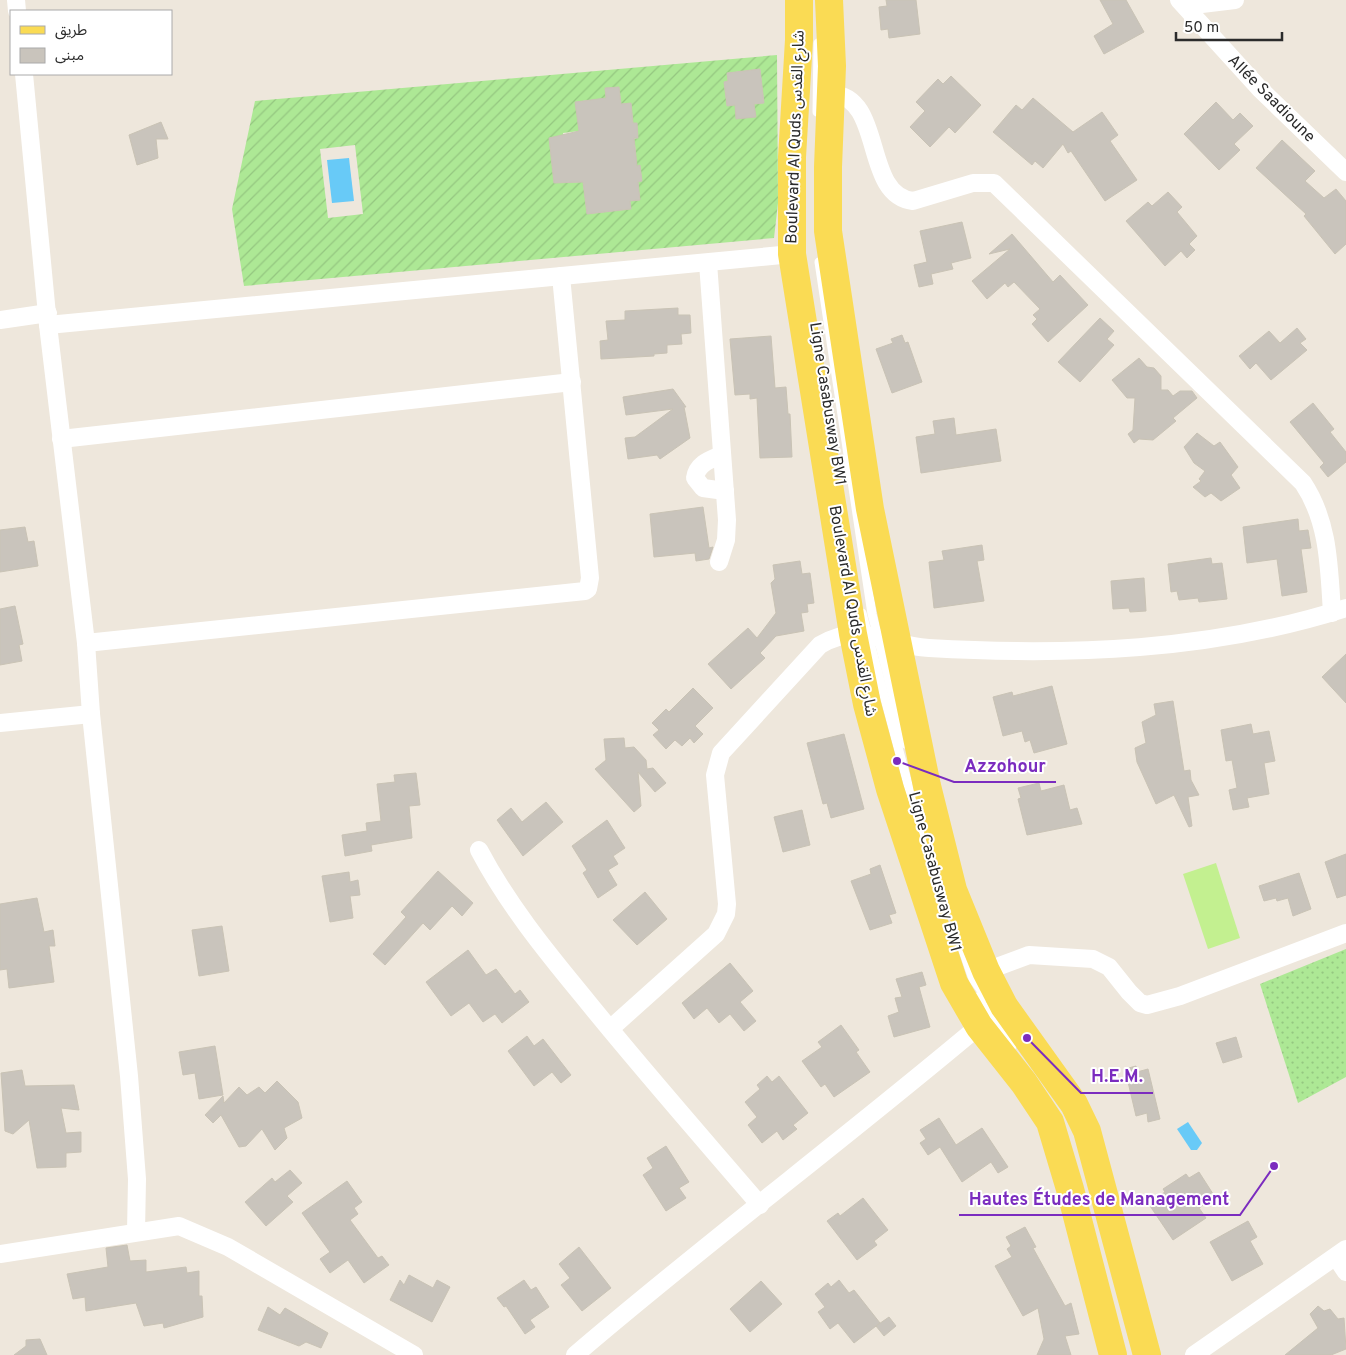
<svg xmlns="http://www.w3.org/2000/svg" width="1346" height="1355" font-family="Overpass,'Noto Sans Arabic',sans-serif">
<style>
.grass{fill:url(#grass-dots)}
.garden{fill:url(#garden-furrows);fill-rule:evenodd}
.pitch{fill:#c3f090}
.water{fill:#68caf7}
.building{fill:#c9c4bc;stroke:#c9c3b5}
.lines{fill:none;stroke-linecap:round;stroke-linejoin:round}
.service{stroke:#fff;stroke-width:9}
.minor{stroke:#fff;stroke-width:18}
.primary{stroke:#fadb54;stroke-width:28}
.labels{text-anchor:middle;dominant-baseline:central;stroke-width:4;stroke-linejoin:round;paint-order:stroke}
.street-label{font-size:16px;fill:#2b2b2b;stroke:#fff}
.leader{fill:none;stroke:#7b2cbf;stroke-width:2}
.callout-dot{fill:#7b2cbf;stroke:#fff;stroke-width:2}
.callout-label{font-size:18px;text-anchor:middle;font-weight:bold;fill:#7b2cbf;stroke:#fff;stroke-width:4;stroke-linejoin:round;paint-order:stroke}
</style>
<defs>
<pattern id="grass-dots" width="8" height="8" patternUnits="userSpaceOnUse" patternTransform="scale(1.25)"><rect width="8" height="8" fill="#ade895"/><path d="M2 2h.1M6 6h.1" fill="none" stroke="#95c781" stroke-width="1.8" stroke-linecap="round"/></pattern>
<pattern id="garden-furrows" width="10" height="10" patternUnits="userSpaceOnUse" patternTransform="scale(1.25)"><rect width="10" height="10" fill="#ade895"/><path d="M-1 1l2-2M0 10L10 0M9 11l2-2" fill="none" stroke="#95c781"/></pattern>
</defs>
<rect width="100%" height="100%" fill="#eee7dc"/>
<!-- grass -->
<path class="grass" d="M1346,949V1077L1298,1103L1260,984Z"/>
<!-- garden -->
<path class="garden" d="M777,55L778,203L774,238L244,286L232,209L255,101ZM760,69L764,103L754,104L737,119L735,105L727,106L724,82L728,81L727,73ZM619,87L621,104L631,103L633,123H637L638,138L623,140L624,145H635L636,158L624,160L625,167L640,166L642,181L638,182L640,200L630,201L631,209L587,214L583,182L554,183L549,138L563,136V133L579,131L576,102L589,100L608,113L605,89ZM355,145L363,214L328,218L320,149Z"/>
<!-- pitch -->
<path class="pitch" d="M1216,863L1240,938L1208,949L1183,874Z"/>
<!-- water -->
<g class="water">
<path d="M349,158L354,201L332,203L327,160Z"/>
<path d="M1188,1122L1202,1143L1197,1150H1191L1177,1129Z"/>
</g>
<!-- building -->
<g class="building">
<path d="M886,0H916L920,34L889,38L888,29L881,30L879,7L887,6Z"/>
<path d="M1100,0H1126L1144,32L1104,54L1094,36L1113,24Z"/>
<path d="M760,69L764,103L754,104L756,117L736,119L735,105L727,106L724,82L728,81L727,73Z"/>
<path d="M951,76L981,105L955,133L949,127L930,147L910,127L925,111L916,102L938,79L943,84Z"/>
<path d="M619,87L621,104L631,103L633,123H637L638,138H634L637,166L640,165L642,181L638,182L640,200L630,201L631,209L587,214L583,182L554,183L549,138L579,131L575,102L606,98L605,88Z"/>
<path d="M1033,98L1073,132L1102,112L1118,135L1110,141L1137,180L1105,201L1071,151L1068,153L1063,144L1043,168L1035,161L1032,165L993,132L1016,105L1022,110Z"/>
<path d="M1216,102L1233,120L1240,113L1253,126L1234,144L1240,150L1219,170L1184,134Z"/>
<path d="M161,122L168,139H156L158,158L137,165L129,135Z"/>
<path d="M1282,140L1315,171L1305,181L1324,198L1336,189L1346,201V244L1335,254L1304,216L1306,214L1256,168Z"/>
<path d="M1168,192L1182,207L1177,212L1197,236L1189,244L1195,250L1187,258L1181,251L1165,266L1126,221L1148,202L1152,206Z"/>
<path d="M962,222L971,258L951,263L953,269L931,274L933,284L919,287L914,265L927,262L920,231Z"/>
<path d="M1012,234L1053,282L1060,275L1088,305L1048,342L1032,324L1037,319L1033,315L1040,309L1014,282L1008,287L1005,283L987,299L972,281L1010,249L989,254Z"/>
<path d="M678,308V315H690L691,333L681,334L682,344L667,345V353L654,354V356L601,359L600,341L608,340L606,321L625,320V311Z"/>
<path d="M1100,318L1114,331L1107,339L1114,345L1080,382L1058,362Z"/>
<path d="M1297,328L1306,339L1300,343L1307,350L1271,380L1256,363L1250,369L1239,356L1269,331L1280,343Z"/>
<path d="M902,335L905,343L908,342L922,382L892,393L876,349L893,343L891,339Z"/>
<path d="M771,336L775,388L786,387L788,414H790L792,457L760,458L757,398L750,399V394L735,395L730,339Z"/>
<path d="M1139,358L1147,367L1154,368L1161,376V390H1168L1173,396L1180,391H1192L1197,398L1173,418L1176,421L1153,440L1139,439L1134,443L1128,434L1133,430L1135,398H1127L1112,380Z"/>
<path d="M673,389L686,407H684L690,438L660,459L657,455L628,459L625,438L635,437L673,409L626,415L623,397Z"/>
<path d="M1313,403L1334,429L1330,432L1346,452V462L1328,477L1320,467L1324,463L1290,422Z"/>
<path d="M954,418L956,435L996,429L1001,461L921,473L916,437L935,434L933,421Z"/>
<path d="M1197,433L1214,446L1220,442L1238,467L1231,475L1240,488L1221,501L1211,493L1205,497L1193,487L1201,481L1199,479L1205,471L1194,463L1184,447Z"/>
<path d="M703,507L709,548L713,547L709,559L696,561L695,553L654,557L650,514Z"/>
<path d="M1298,519L1299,531L1308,530L1311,548L1301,549L1307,592L1282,596L1277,559L1247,563L1243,527Z"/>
<path d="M25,527L28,542L34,541L38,566L0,572V530Z"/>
<path d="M982,545L984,560L977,561L984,601L934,608L929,562L944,560L942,551Z"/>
<path d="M1211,558L1212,564L1222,563L1227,599L1199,602L1198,598L1179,600L1177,591L1171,592L1168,564Z"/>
<path d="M800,561L802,574L810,573L814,603L807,604L808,612L801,613L804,631L776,636L760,653L765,658L731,689L708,664L748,628L757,638L776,613L771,583L775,579L773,565Z"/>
<path d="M1144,578L1146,611L1130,612L1129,608L1113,609L1111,581Z"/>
<path d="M15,606L23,644L19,645L22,661L0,665V609Z"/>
<path d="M1346,654V703L1322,677Z"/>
<path d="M1052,686L1067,744L1034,753L1030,740L1025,742L1022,731L1003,736L993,697L1012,692L1013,696Z"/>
<path d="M693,688L713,708L695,726L703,734L694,743L690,738L682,746L675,740L666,749L653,735L659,730L652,723L666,709L669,712Z"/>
<path d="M1173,701L1184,771L1190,770L1191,780L1199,795L1188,797L1192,826L1189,827L1174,795L1156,804L1137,762L1135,748L1146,743L1142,722L1156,715L1154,704Z"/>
<path d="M1251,724L1253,734L1269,731L1275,761L1264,763L1269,794L1247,798L1249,807L1233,810L1229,790L1237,788L1232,760L1226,761L1221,730Z"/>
<path d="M844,734L864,809L831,818L827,803L823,804L807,743Z"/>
<path d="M624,738L625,748L634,747L646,760L647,769L653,768L666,783L655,792L638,772L641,806L634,812L595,769L606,760L604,739Z"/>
<path d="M416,773L420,805L409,806L412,838L371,845L372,851L345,856L342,835L367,831L366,823L381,821L377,784L395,782L394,775Z"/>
<path d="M1039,783L1041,791L1064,785L1070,810L1077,808L1082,824L1027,835L1018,799L1021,798L1018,788Z"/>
<path d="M546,802L563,822L523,856L497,820L511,808L522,822Z"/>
<path d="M802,810L810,845L783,852L774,817Z"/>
<path d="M607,820L625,848L613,856L618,864L608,870L617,885L598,898L583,873L587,870L572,846Z"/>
<path d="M1346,854V895L1337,898L1325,862Z"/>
<path d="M880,865L896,913L889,915L892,923L870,930L851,881L871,874L870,869Z"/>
<path d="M438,871L473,903L462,916L452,906L430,930L423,923L385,965L373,954L406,917L401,912Z"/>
<path d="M349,872L350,882L358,880L360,895L350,896L353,918L330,922L322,876Z"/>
<path d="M1299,873L1311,909L1293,916L1288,898L1277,901L1276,898L1264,901L1259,886Z"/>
<path d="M645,892L667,919L637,945L613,920Z"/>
<path d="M37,898L44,932L53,930L55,946H49L54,982L9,988L7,969L0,970V904Z"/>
<path d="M222,926L229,971L199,976L192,930Z"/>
<path d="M468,950L486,975L496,969L515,994L520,990L529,1002L502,1023L495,1014L483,1022L469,1003L451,1016L426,982Z"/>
<path d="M730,963L753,991L740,1002L756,1021L744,1031L730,1014L719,1023L707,1008L694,1019L682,1003Z"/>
<path d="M922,972L926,985L919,987L930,1027L894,1037L888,1016L899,1012L895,998L902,997L896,979Z"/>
<path d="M841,1025L859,1050L856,1052L870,1072L834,1097L825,1084L821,1087L802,1061L822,1047L818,1042Z"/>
<path d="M527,1036L534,1046L543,1039L571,1075L561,1083L552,1072L534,1086L508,1051Z"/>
<path d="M1236,1037L1242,1057L1223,1063L1216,1043Z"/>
<path d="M215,1046L223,1095L199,1099L195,1073L183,1075L179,1052Z"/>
<path d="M1136,1066L1137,1072L1148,1069L1160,1119L1148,1122L1147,1113L1136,1116L1125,1069Z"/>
<path d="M22,1070L25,1086L74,1085L79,1110L61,1108L66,1133L81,1132V1152L66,1153V1167L37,1168L29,1120L13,1134L5,1131L1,1073Z"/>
<path d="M767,1076L772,1082L779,1076L808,1113L793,1125L797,1129L783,1140L777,1131L762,1143L748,1125L757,1117L745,1102L760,1089L757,1085Z"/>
<path d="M277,1081L298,1102L302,1118L284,1128L287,1138L275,1150L262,1129L246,1146L239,1147L221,1115L213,1123L205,1115L223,1096L224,1103L239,1087L247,1095L259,1087L265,1093Z"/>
<path d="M939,1118L956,1145L982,1128L1008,1167L998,1173L991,1162L962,1182L940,1147L928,1155L920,1143L926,1139L920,1130Z"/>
<path d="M666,1146L689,1182L679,1188L686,1198L666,1211L643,1175L653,1168L647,1158Z"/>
<path d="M290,1170L302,1183L287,1196L293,1202L266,1226L245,1202L272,1178L275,1182Z"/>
<path d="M1199,1172L1215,1197L1199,1208L1206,1218L1173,1240L1148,1203L1165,1192L1163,1189L1186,1174L1189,1178Z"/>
<path d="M347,1181L362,1202L354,1208L358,1214L350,1220L378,1258L382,1256L389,1265L364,1283L348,1260L330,1273L320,1259L330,1252L302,1213Z"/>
<path d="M863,1198L888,1230L874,1241L877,1245L857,1260L827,1221L838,1213L840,1216Z"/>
<path d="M1248,1221L1257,1237L1250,1241L1263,1264L1232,1281L1210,1242Z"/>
<path d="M1025,1227L1036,1247L1033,1248L1065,1306L1071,1303L1079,1334L1065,1336L1071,1355H1037L1044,1339L1038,1308L1023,1316L995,1266L1012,1257L1007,1249L1011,1246L1006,1237Z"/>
<path d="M127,1245L130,1261L146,1260V1272L186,1267L187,1273L199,1271V1296H202L203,1317L164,1328L163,1323L144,1326L136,1303L86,1311L85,1297L73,1299L67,1274L108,1267L106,1248Z"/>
<path d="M579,1247L611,1288L582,1311L561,1285L570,1278L559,1264Z"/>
<path d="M409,1275L433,1288L437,1280L450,1287L432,1322L390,1300L400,1280L404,1285Z"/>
<path d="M524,1280L531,1290L536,1287L549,1307L530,1320L535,1327L525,1334L506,1306L504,1307L497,1298Z"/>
<path d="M839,1280L849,1293L854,1290L880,1323L854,1343L838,1323L830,1329L818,1312L825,1307L815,1294L828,1283L831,1287Z"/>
<path d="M761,1281L782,1304L750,1332L730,1309Z"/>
<path d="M1318,1306L1324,1311L1330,1309L1338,1319L1344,1318L1346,1349L1331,1355H1285L1318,1328L1310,1314Z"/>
<path d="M268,1307L280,1315L285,1308L328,1333L321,1348L306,1342L299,1346L258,1330Z"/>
<path d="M889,1317L896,1326L884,1336L876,1326Z"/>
<path d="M40,1339L47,1355H14L26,1346V1340Z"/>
</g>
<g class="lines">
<!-- service -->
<g class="service">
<path d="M817,112L818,43"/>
<path d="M819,262L872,614L905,744"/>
<path d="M862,613L935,885"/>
<path d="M959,939L973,979L986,997"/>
<path d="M977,997L1012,1046"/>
</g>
<!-- minor -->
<g class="minor">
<path d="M16,0L17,11"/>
<path d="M1179,0L1260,89L1346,172"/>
<path d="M1185,6L1235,0"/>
<path d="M24,74L48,325L86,643L91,714L129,1076L137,1179L136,1232"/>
<path d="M831,94C885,96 862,195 913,201L973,183H994L1303,483C1329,522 1329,567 1332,613"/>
<path d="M708,263L727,520L726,540L719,562"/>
<path d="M0,320L48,313"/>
<path d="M48,325L792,254"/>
<path d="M61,439L572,382"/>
<path d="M721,455C709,460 697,464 695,478L703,488L725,491"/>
<path d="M86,643L585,591L588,589L590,578L561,276"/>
<path d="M0,723L91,714"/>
<path d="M479,850C507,903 544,949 582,995C640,1067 700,1135 760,1205"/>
<path d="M986,971L1029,955L1093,959L1109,967L1129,992L1140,1003L1147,1005L1180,996L1346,933"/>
<path d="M610,1029L716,934L726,914L727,904L715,775L721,753L820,645C862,620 886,646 929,648C1068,656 1212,651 1346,608"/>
<path d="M0,1254L179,1226L228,1247L414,1355"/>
<path d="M1336,1257L1346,1272"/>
<path d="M575,1355C707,1242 846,1138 979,1026"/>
<path d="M1194,1355L1346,1249"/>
</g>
<!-- primary -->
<g class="primary">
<path d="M799,0V40L792,157V254L853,634L867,704L890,789L954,983L979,1026L1024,1083L1050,1122L1070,1189L1113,1355"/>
<path d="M829,0L832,66L828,167V231L870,509L927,786L953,890L986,971L1004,1006L1074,1104L1087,1131L1147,1355"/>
</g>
</g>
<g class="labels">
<!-- street labels -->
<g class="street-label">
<text transform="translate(1271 99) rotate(45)">Allée Saadioune</text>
<text transform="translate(796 137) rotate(-88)">Boulevard Al Quds شارع القدس</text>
<text transform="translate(827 404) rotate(81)">Ligne Casabusway BW1</text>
<text transform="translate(852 611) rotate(80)">Boulevard Al Quds شارع القدس</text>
<text transform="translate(934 872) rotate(75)">Ligne Casabusway BW1</text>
</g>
</g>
<!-- callouts -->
<path class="leader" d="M897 761L954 782H1056M1027 1038L1081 1093H1153M1274 1166L1240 1215H959"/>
<g class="callout-dot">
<circle cx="897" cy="761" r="5"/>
<circle cx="1027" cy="1038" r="5"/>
<circle cx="1274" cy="1166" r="5"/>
</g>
<g class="callout-label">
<text x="1005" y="772">Azzohour</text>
<text x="1117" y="1082">H.E.M.</text>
<text x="1099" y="1205">Hautes Études de Management</text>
</g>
<!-- legend -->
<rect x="10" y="10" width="162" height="65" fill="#ffffff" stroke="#aaaaaa"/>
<rect x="20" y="26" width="25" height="8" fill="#fadb54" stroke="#aaaaaa"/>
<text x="55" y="35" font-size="15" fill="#2b2b2b">طريق</text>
<rect x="20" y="48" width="25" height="15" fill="#c9c4bc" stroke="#aaaaaa"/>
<text x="55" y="60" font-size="15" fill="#2b2b2b">مبنى</text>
<!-- scale -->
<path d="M1176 32v8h106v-8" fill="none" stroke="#2b2b2b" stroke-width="2.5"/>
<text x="1184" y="32" font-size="15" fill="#2b2b2b" stroke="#ffffff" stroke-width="4" paint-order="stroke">50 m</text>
</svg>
